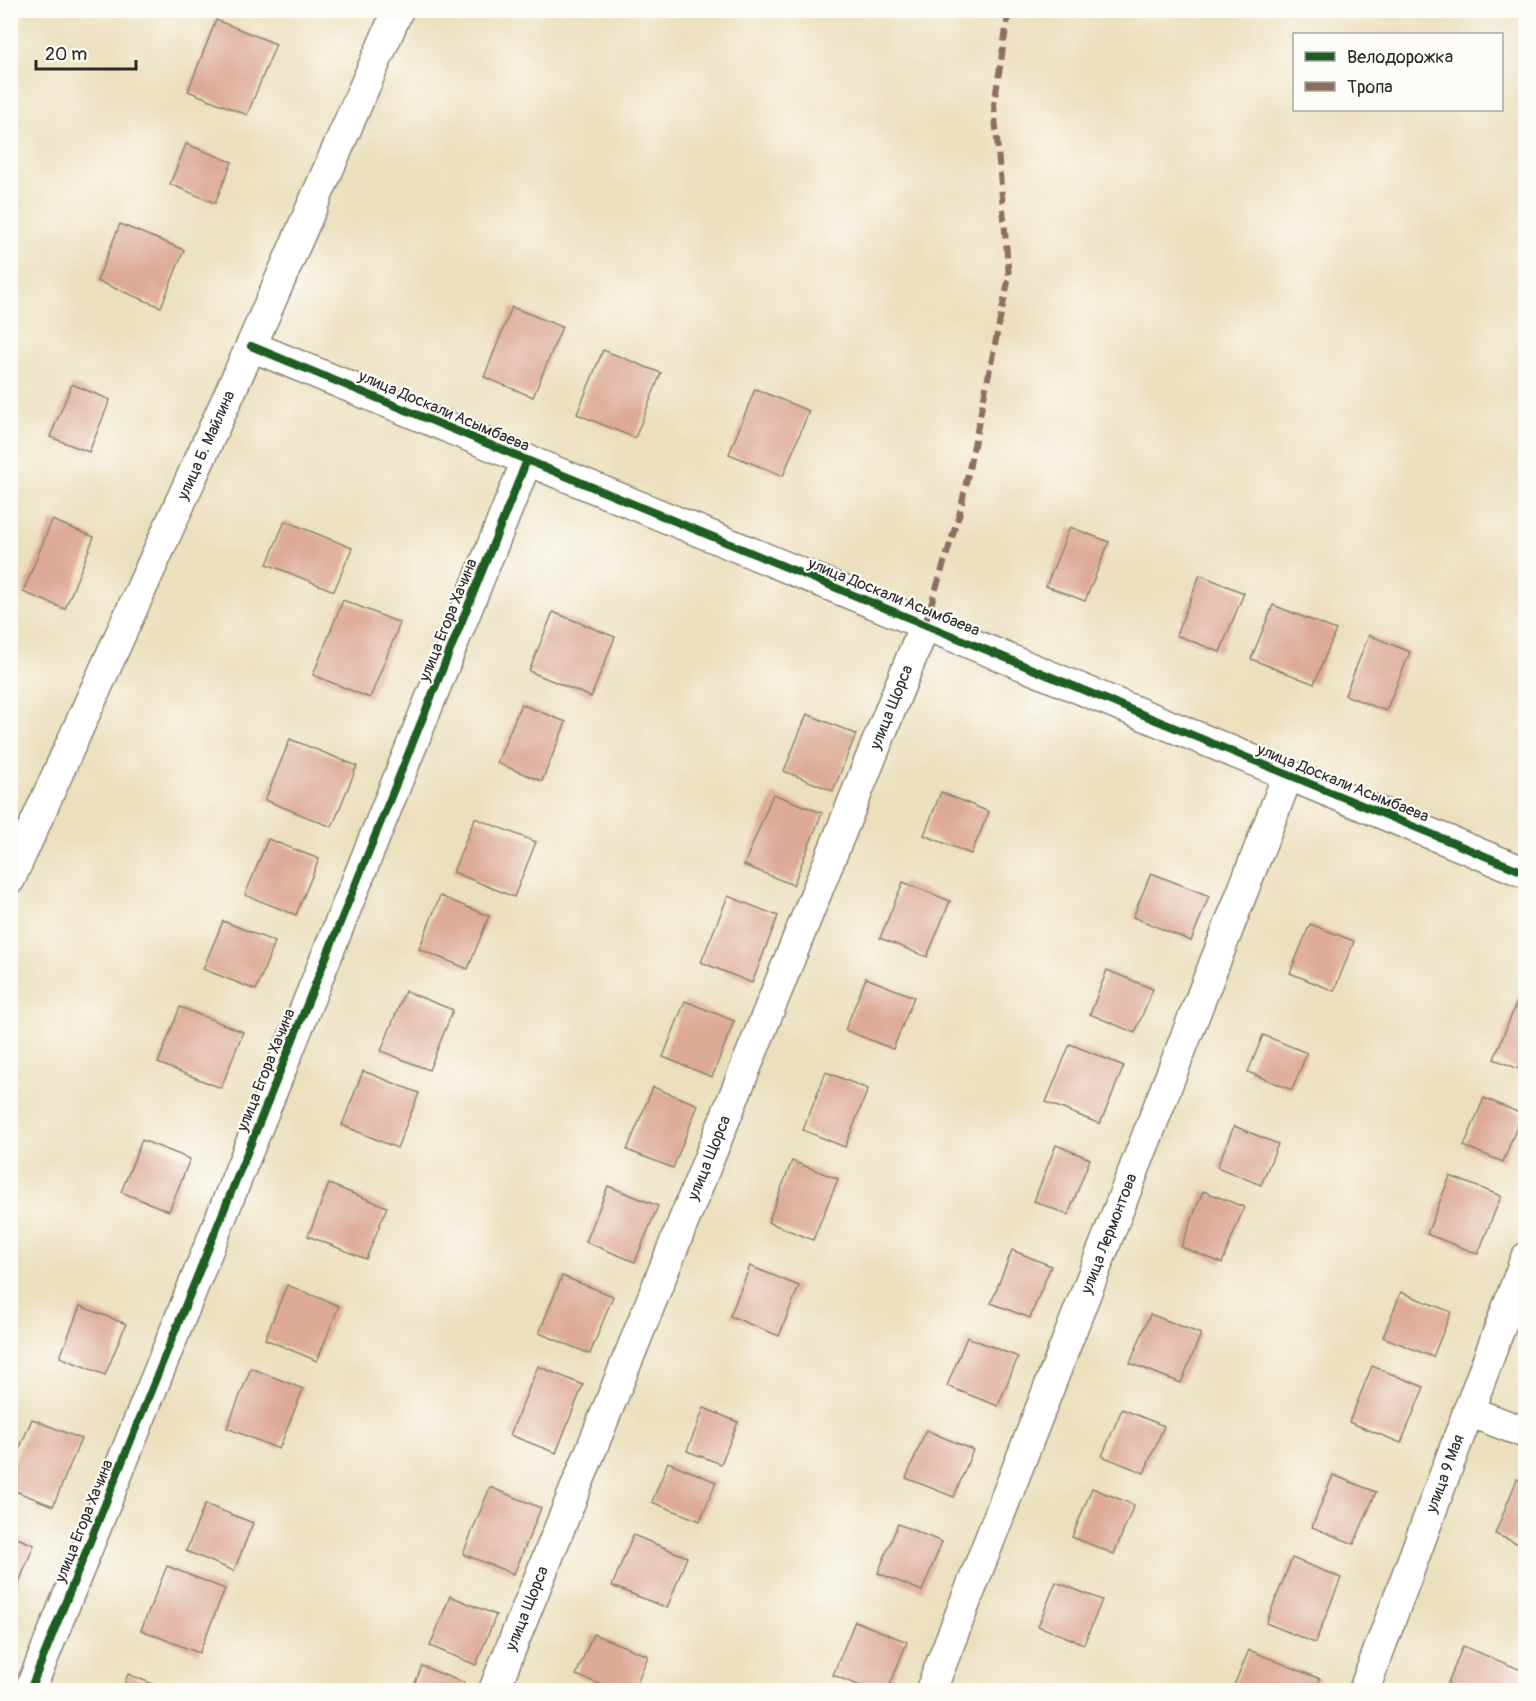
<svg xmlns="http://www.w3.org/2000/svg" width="1536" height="1701" font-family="Pangolin,sans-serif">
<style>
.building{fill:#ddaa97}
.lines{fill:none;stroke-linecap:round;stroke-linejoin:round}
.minor-casing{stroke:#8c8574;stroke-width:33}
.minor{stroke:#fff;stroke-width:30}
.quiet{stroke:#8d6e63;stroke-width:6;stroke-dasharray:12 6;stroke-linecap:butt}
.cycleway-casing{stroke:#fdfcf7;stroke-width:11}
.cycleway{stroke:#1b5e20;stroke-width:8}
.labels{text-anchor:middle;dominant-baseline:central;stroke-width:4.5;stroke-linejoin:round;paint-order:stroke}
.street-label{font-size:16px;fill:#2b2b2b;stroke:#fdfcf7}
</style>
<rect width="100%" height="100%" fill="#fdfcf7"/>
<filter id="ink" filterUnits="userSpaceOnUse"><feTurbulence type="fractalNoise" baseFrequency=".0167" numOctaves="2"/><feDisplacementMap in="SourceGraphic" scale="12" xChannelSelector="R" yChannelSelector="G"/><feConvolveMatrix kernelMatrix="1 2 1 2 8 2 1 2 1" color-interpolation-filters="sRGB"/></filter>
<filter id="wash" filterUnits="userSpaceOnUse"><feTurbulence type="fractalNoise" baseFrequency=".008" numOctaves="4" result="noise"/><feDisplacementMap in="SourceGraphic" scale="24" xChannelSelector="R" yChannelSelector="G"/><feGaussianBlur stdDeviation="1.35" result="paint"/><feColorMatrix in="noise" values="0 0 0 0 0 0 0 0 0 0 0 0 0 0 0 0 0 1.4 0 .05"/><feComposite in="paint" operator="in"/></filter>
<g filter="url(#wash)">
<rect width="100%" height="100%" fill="#ecdfbd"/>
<g id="blocks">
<!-- building -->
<g class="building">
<path d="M216,20L276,44L247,115L188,91Z"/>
<path d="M186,144L232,162L215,203L170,184Z"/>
<path d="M120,224L184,250L161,307L97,281Z"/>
<path d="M512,307L562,327L533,397L484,377Z"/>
<path d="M603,350L661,373L635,438L577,414Z"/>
<path d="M72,384L110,400L89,452L50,437Z"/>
<path d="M755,389L809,411L783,476L729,454Z"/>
<path d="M52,520L94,537L65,609L23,592Z"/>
<path d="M285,521L352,548L334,591L267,564Z"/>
<path d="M1070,527L1109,542L1085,601L1046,586Z"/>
<path d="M1200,575L1244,593L1220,652L1176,635Z"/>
<path d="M343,600L400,623L370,698L313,675Z"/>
<path d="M1273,605L1336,630L1314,684L1251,659Z"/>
<path d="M553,612L615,637L591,697L529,671Z"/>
<path d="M1369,635L1410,652L1386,711L1345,695Z"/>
<path d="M521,704L566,722L542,781L497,763Z"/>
<path d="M807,714L856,734L833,791L784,771Z"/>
<path d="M290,739L357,766L332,827L265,800Z"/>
<path d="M941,792L989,812L971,854L924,835Z"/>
<path d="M773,794L822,813L793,885L744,865Z"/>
<path d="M475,818L536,842L514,897L453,872Z"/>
<path d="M268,839L319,859L296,915L245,895Z"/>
<path d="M1151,873L1209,896L1191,941L1133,917Z"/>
<path d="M903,882L950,901L927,957L880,938Z"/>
<path d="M440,896L489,916L468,969L419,949Z"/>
<path d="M728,896L778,916L752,983L701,962Z"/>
<path d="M223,921L275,942L256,990L203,969Z"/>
<path d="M1310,924L1354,941L1334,991L1290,973Z"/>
<path d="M1107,970L1153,989L1135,1033L1090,1014Z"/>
<path d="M866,978L914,997L893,1049L845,1030Z"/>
<path d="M405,991L453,1010L429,1070L381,1051Z"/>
<path d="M1519,996L1526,999V1072L1494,1059Z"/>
<path d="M685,1001L734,1021L712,1077L663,1057Z"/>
<path d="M180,1007L243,1032L221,1088L158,1063Z"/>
<path d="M1263,1035L1307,1053L1292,1090L1248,1072Z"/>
<path d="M1070,1044L1124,1066L1100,1124L1046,1102Z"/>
<path d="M363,1071L419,1093L397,1148L342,1125Z"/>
<path d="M826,1072L868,1089L845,1147L803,1130Z"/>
<path d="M653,1087L698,1105L673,1168L627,1150Z"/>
<path d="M1484,1098L1522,1114L1503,1162L1464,1146Z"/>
<path d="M1234,1126L1278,1144L1261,1185L1217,1167Z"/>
<path d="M142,1140L190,1159L169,1211L121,1192Z"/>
<path d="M1056,1145L1090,1159L1068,1215L1034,1201Z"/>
<path d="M792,1161L838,1179L813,1240L768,1222Z"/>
<path d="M1450,1176L1501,1196L1478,1254L1427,1234Z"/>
<path d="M329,1184L387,1207L366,1259L308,1236Z"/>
<path d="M608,1186L658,1206L635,1262L586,1242Z"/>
<path d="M1203,1191L1244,1207L1222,1263L1181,1247Z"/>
<path d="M1012,1250L1051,1266L1030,1318L991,1303Z"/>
<path d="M750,1266L799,1286L779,1336L730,1316Z"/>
<path d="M562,1276L613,1296L590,1354L539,1333Z"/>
<path d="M287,1285L339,1306L317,1361L265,1339Z"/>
<path d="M1401,1292L1451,1312L1433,1357L1383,1337Z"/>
<path d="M80,1306L126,1324L105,1375L60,1357Z"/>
<path d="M1150,1314L1201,1334L1181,1383L1130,1363Z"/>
<path d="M967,1337L1018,1357L998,1406L947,1386Z"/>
<path d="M538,1366L583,1385L556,1453L510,1435Z"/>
<path d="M1372,1366L1424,1387L1401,1443L1349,1422Z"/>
<path d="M251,1368L303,1389L279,1449L227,1428Z"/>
<path d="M704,1408L738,1422L721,1464L687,1451Z"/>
<path d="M1122,1409L1164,1426L1144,1473L1102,1456Z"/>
<path d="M32,1419L81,1439L53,1506L10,1489V1471Z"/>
<path d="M926,1430L973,1450L954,1497L906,1478Z"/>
<path d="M668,1462L716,1482L700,1521L652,1502Z"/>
<path d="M1333,1475L1376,1492L1354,1544L1312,1527Z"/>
<path d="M1517,1479L1526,1483V1547L1495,1534Z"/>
<path d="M490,1487L541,1508L514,1574L463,1554Z"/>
<path d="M1092,1488L1134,1505L1114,1554L1072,1537Z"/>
<path d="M205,1504L253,1523L234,1571L186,1551Z"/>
<path d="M898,1524L942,1542L922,1591L878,1573Z"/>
<path d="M10,1535L34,1545L13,1597L10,1596Z"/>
<path d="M633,1535L687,1557L667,1608L612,1586Z"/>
<path d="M1292,1558L1341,1578L1315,1643L1266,1623Z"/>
<path d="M167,1566L225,1589L199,1653L141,1630Z"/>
<path d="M1056,1582L1102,1600L1084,1644L1038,1626Z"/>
<path d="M450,1596L496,1615L476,1665L430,1646Z"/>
<path d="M855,1621L907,1642L888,1690H870L833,1675Z"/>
<path d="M593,1634L648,1656L634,1690H616L576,1675Z"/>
<path d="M1463,1646L1526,1672V1690H1445Z"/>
<path d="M1249,1650L1320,1679L1315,1690H1232Z"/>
<path d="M422,1666L464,1683L461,1690H412Z"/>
<path d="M128,1674L168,1690H122Z"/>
</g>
</g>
</g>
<g filter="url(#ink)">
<use href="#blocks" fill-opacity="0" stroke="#8c8574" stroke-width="1.5"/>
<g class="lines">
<defs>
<g id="minor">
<path d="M251,346L1526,873"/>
<path id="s1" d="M10,879L251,346L398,10"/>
<path d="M1468,1411L1526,1433"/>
<path d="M30,1690L527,460"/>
<path id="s2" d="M494,1690L925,624"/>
<path id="s3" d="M931,1690L1288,775"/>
<path id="s4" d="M1364,1690L1526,1258"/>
</g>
</defs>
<!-- minor casing -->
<use href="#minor" class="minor-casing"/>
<!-- minor -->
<use href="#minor" class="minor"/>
<!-- quiet -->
<path class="quiet" d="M925,624L960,512L1009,277L994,105L1009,10"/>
<defs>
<g id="cycleway">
<path d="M251,346L1526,873"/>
<path d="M30,1690L527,460"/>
</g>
</defs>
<!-- cycleway casing -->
<use href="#cycleway" class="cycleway-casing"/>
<!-- cycleway -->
<use href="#cycleway" class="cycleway"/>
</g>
</g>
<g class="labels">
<!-- street labels -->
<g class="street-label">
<text transform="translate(444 411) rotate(23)">улица Доскали Асымбаева</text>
<text stroke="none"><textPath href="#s1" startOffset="476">улица Б. Майлина</textPath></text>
<text transform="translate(894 597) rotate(22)">улица Доскали Асымбаева</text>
<text transform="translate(448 620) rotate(-68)">улица Егора Хачина</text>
<text stroke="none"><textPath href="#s2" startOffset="1060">улица Щорса</textPath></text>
<text transform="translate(1343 783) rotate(22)">улица Доскали Асымбаева</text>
<text transform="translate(266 1070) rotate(-68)">улица Егора Хачина</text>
<text stroke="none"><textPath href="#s2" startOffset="574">улица Щорса</textPath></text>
<text stroke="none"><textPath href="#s3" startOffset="490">улица Лермонтова</textPath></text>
<text stroke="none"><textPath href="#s4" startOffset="231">улица 9 Мая</textPath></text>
<text transform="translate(84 1521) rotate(-68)">улица Егора Хачина</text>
<text stroke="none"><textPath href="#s2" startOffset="88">улица Щорса</textPath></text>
</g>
</g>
<!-- margin -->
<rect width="1536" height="1701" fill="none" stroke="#fdfcf7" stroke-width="36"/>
<!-- legend -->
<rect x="1293" y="33" width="210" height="78" fill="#fdfcf7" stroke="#a9a8a5" stroke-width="1.5"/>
<rect x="1305" y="52" width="30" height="9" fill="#1b5e20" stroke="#a9a8a5" stroke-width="1.5"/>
<text x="1347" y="63" font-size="18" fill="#2b2b2b">Велодорожка</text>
<rect x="1305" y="82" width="30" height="9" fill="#8d6e63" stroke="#a9a8a5" stroke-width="1.5"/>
<text x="1347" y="93" font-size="18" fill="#2b2b2b">Тропа</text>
<!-- scale -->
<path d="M36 60v9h100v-9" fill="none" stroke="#2b2b2b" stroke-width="3"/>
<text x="45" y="60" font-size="18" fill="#2b2b2b" stroke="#fdfcf7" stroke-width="4.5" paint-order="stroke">20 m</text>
</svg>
